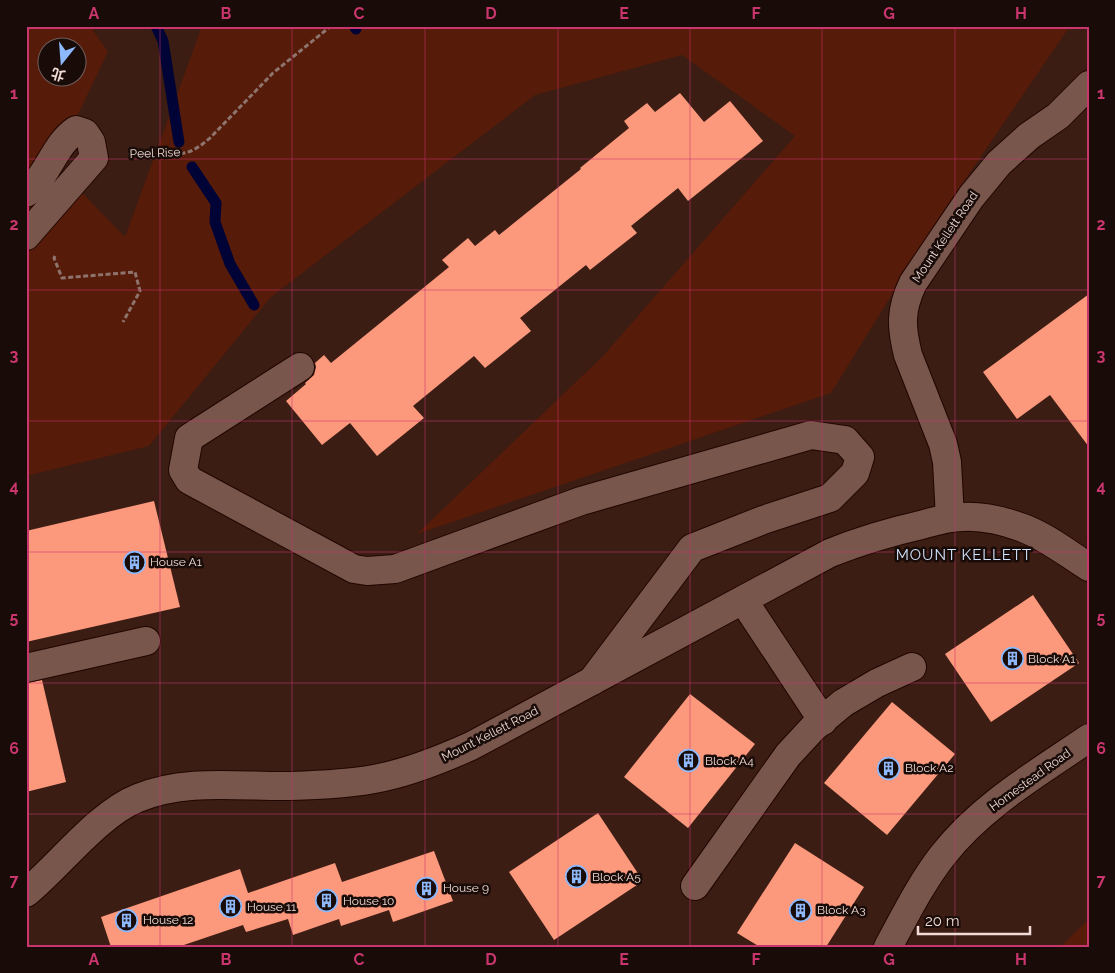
<svg xmlns="http://www.w3.org/2000/svg" width="1115" height="973" font-family="Raleway,'Noto Sans TC',sans-serif">
<style>
.green{fill:#561b09;fill-rule:evenodd}
.lines{fill:none;stroke-linecap:round;stroke-linejoin:round}
.stream{stroke:#000336;stroke-width:11}
.building{fill:#fc987c}
.minor-casing{stroke:#200601;stroke-width:30}
.path{stroke:#8e746d;stroke-width:3;stroke-dasharray:5 2.5;stroke-linecap:butt}
.minor{stroke:#79564c;stroke-width:28}
.grid{fill:none;stroke:#c9356d;stroke-width:1;stroke-opacity:0.55}
.labels{text-anchor:middle;dominant-baseline:central;stroke-width:5;stroke-linejoin:round;paint-order:stroke}
.street-label{font-size:12px;fill:#f0dbd5;stroke:#180b08}
.poi-label{font-size:12px;fill:#f0dbd5;stroke:#180b08;text-anchor:start}
.quarter-label{font-size:15px;letter-spacing:1px;fill:#d1e2fc;stroke:#180b08}
.neatline{fill:none;stroke:#c9356d;stroke-width:2}
.grid-label{font-size:16px;text-anchor:middle;font-weight:bold;fill:#c9356d}
</style>
<rect width="100%" height="100%" fill="#3b1d14"/>
<!-- green -->
<g class="green">
<path d="M26,26H90L108,52L54,164L125,237L202,26H1070L943,212L831,393L417,534L603,356L795,136L682,55L535,95L271,297L149,446L26,476ZM48,48H78V78H48Z"/>
<path d="M1089,919V947H1060Z"/>
</g>
<g class="lines">
<!-- stream -->
<g class="stream">
<path d="M156,26L163,41L179,142"/>
<path d="M354,26L356,29"/>
<path d="M192,167L216,203L215,222L230,264L254,305"/>
</g>
</g>
<!-- building -->
<g class="building">
<path d="M680,93L704,122L730,101L763,141L688,201L678,188L631,226L637,233L590,270L586,265L520,318L531,331L485,368L474,356L413,406L424,418L377,456L350,423L322,445L286,401L306,384L305,383L314,375L316,367L315,363L324,355L331,363L449,267L442,260L468,238L475,246L495,230L499,235L581,169L580,168L629,128L624,121L647,103L655,112Z"/>
<path d="M1089,294V447L1050,395L1017,419L983,372Z"/>
<path d="M154,501L180,607L26,642V531Z"/>
<path d="M1033,595L1079,663L991,722L945,654Z"/>
<path d="M42,680L66,782L26,792V683Z"/>
<path d="M690,694L755,744L688,828L624,777Z"/>
<path d="M892,702L955,754L887,835L824,783Z"/>
<path d="M598,813L643,881L554,940L509,872Z"/>
<path d="M795,843L864,887L826,947H760L737,933Z"/>
<path d="M434,851L453,901L393,922L389,910L341,926L339,919L293,935L288,919L246,932L243,925L178,947H111L101,917L240,869L248,893L335,863L342,882Z"/>
</g>
<g class="lines">
<defs>
<g id="minor">
<path d="M26,193C48,176 54,145 76,130L85,133L91,142L94,158L26,236"/>
<path d="M300,367L189,438L183,470L189,480L354,569L367,571L395,569L581,501L811,435L845,440L860,457L855,473L830,498L763,520L692,548L592,681"/>
<path d="M950,518L947,462L943,444L908,355C901,327 900,310 913,283L971,197L999,163L1029,136L1058,116L1089,85"/>
<path d="M743,600L823,721"/>
<path d="M26,668L146,641"/>
<path d="M695,886L788,755L813,728L843,703L877,683L912,667"/>
<path d="M26,893C60,865 98,814 138,798C186,778 241,787 291,786C319,785 347,784 374,779C408,773 440,760 471,746L830,553C860,541 890,532 921,525C935,521 949,517 963,517C983,516 1004,521 1023,528C1047,537 1068,554 1089,567"/>
<path d="M888,947C905,916 921,883 943,855C981,806 1038,773 1089,738"/>
</g>
</defs>
<!-- minor casing -->
<use href="#minor" class="minor-casing"/>
<!-- path -->
<g class="path">
<path d="M128,154C147,154 172,158 191,151C198,148 204,143 210,138L273,73L331,26"/>
<path d="M55,256L54,258L62,278L135,272L140,291L123,322"/>
</g>
<!-- minor -->
<use href="#minor" class="minor"/>
</g>
<!-- grid -->
<path class="grid" d="M160,26V947M292,26V947M425,26V947M558,26V947M690,26V947M822,26V947M955,26V947M26,159H1089M26,290H1089M26,421H1089M26,552H1089M26,683H1089M26,814H1089"/>
<!-- icons -->
<defs>
<symbol id="building-ring" viewBox="-11 -11 22 22"><circle r="9.5" fill="#180b08" stroke="#8db9fc" stroke-width="1.5"/><path d="M-4-6H4V6H1V3H-1V6H-4ZM-2.5-4.3h1.7v1.8h-1.7ZM.8-4.3h1.7v1.8H.8ZM-2.5-1h1.7V.8h-1.7ZM.8-1h1.7V.8H.8Z" fill="#8db9fc"/></symbol>
</defs>
<g fill-rule="evenodd">
<use href="#building-ring" x="122" y="550" width="25" height="25"/>
<use href="#building-ring" x="1000" y="646" width="25" height="25"/>
<use href="#building-ring" x="676" y="748" width="25" height="25"/>
<use href="#building-ring" x="876" y="756" width="25" height="25"/>
<use href="#building-ring" x="564" y="864" width="25" height="25"/>
<use href="#building-ring" x="414" y="876" width="25" height="25"/>
<use href="#building-ring" x="314" y="888" width="25" height="25"/>
<use href="#building-ring" x="218" y="894" width="25" height="25"/>
<use href="#building-ring" x="788" y="898" width="25" height="25"/>
<use href="#building-ring" x="114" y="908" width="25" height="25"/>
</g>
<g class="labels">
<!-- street labels -->
<g class="street-label">
<text transform="translate(155 153) rotate(-2)">Peel Rise</text>
<text transform="translate(945 237) rotate(-56)">Mount Kellett Road</text>
<text transform="translate(490 734) rotate(-27)">Mount Kellett Road</text>
<text transform="translate(1030 780) rotate(-36)">Homestead Road</text>
</g>
<!-- poi labels -->
<g class="poi-label">
<text x="150" y="562">House A1</text>
<text x="1028" y="659">Block A1</text>
<text x="705" y="761">Block A4</text>
<text x="905" y="768">Block A2</text>
<text x="592" y="877">Block A5</text>
<text x="443" y="888">House 9</text>
<text x="343" y="901">House 10</text>
<text x="247" y="907">House 11</text>
<text x="817" y="910">Block A3</text>
<text x="143" y="920">House 12</text>
</g>
<!-- quarter labels -->
<g class="quarter-label">
<text x="964" y="555">MOUNT KELLETT</text>
</g>
</g>
<!-- border -->
<rect width="1115" height="973" fill="none" stroke="#180b08" stroke-width="55"/>
<!-- north arrow -->
<g transform="translate(62 62) rotate(197)"><circle r="24" fill="#180b08" stroke="#6e5e5a"/>
<path d="M0-4L9 19L0 12L-9 19Z" fill="#8db9fc"/>
<text y="-8" font-size="14" font-weight="bold" text-anchor="middle" fill="#f0dbd5">北</text>
</g>
<!-- scale -->
<path d="M918 926v8h112v-8" fill="none" stroke="#f0dbd5" stroke-width="2.5"/>
<text x="925" y="926" font-size="15" fill="#f0dbd5" stroke="#180b08" stroke-width="4" paint-order="stroke">20 m</text>
<rect x="28" y="28" width="1060" height="918" class="neatline"/>
<g class="grid-label">
<text x="94" y="19">A</text>
<text x="226" y="19">B</text>
<text x="359" y="19">C</text>
<text x="491" y="19">D</text>
<text x="624" y="19">E</text>
<text x="756" y="19">F</text>
<text x="889" y="19">G</text>
<text x="1021" y="19">H</text>
<text x="14" y="99">1</text>
<text x="1101" y="99">1</text>
<text x="14" y="230">2</text>
<text x="1101" y="230">2</text>
<text x="14" y="361">3</text>
<text x="1101" y="361">3</text>
<text x="14" y="492">4</text>
<text x="1101" y="492">4</text>
<text x="14" y="623">5</text>
<text x="1101" y="623">5</text>
<text x="14" y="754">6</text>
<text x="1101" y="754">6</text>
<text x="14" y="886">7</text>
<text x="1101" y="886">7</text>
<text x="94" y="965">A</text>
<text x="226" y="965">B</text>
<text x="359" y="965">C</text>
<text x="491" y="965">D</text>
<text x="624" y="965">E</text>
<text x="756" y="965">F</text>
<text x="889" y="965">G</text>
<text x="1021" y="965">H</text>
</g>
</svg>
